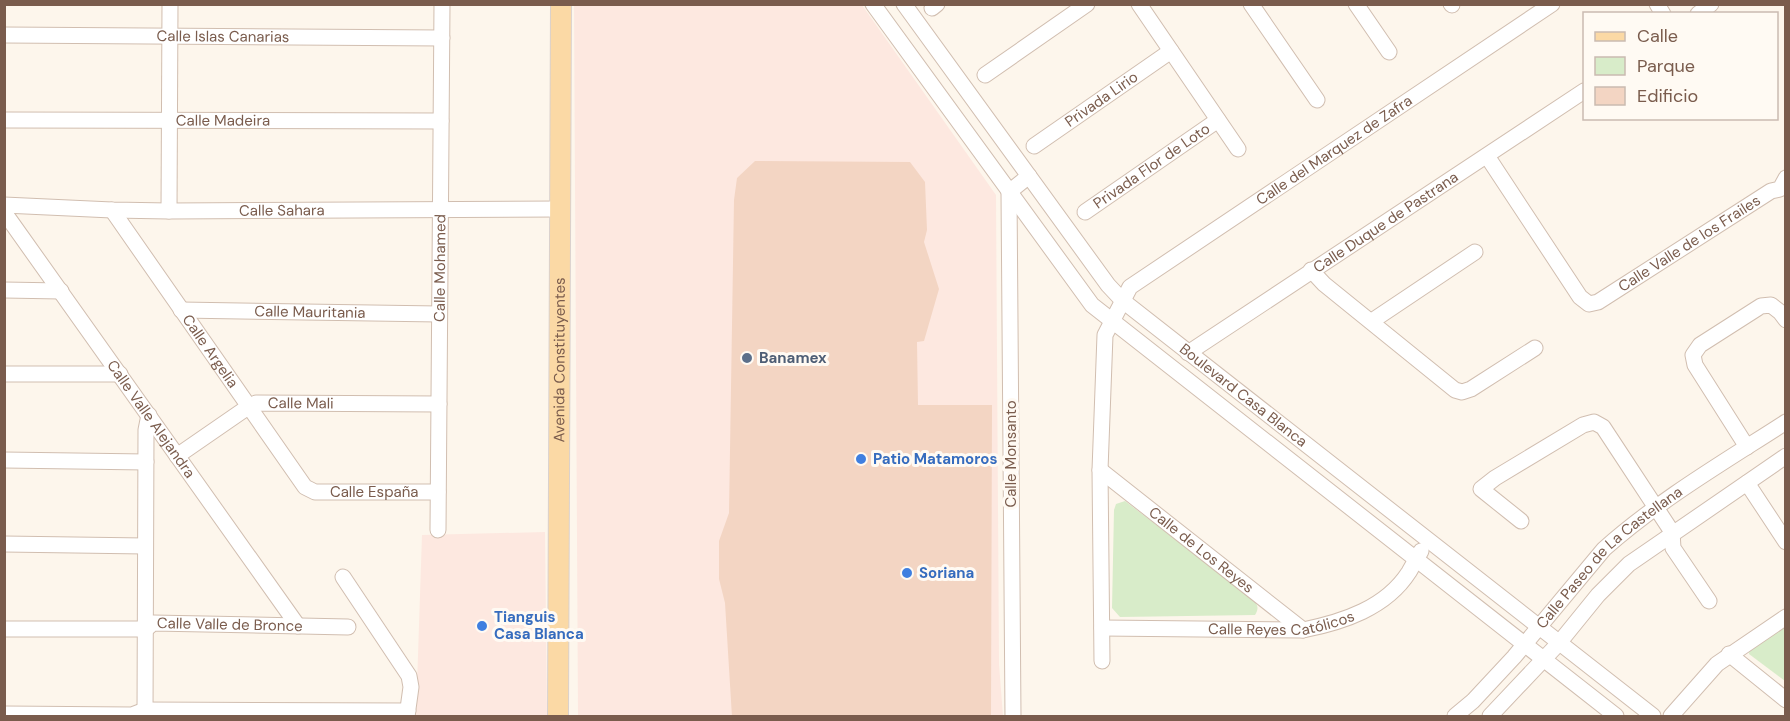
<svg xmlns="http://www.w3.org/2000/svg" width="1790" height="721" font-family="'DM Sans',sans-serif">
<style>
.commercial{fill:#fde8e0}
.green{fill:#d8ecc9}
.building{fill:#f3d5c3}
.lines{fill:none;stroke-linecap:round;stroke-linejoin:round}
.minor-casing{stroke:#d1beb0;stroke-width:17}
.major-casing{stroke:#dad1cd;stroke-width:22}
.minor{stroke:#fff;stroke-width:15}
.major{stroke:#fbd9a5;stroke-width:20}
.service-dot{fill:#5c6f8a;stroke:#fffaf3;stroke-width:2}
.shop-dot{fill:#3f7fe0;stroke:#fffaf3;stroke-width:2}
.labels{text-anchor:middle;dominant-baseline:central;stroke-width:6;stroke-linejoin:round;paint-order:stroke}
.street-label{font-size:15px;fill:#7a5c4d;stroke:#fffaf3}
.service-label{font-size:15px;font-weight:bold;fill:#4e5e75;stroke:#fffaf3;text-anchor:start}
.shop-label{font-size:15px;font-weight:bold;fill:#366cbe;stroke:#fffaf3;text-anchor:start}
</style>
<rect width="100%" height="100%" fill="#fdf6ec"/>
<!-- commercial -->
<g class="commercial">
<path d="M574,5H862L996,195L999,664L1003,716H578Z"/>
<path d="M545,532L547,716H416L422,535Z"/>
</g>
<!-- green -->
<g class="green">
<path d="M1125,501L1251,597C1257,604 1260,607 1255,615L1120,617L1112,608L1114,510L1116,504Z"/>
<path d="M1785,621V681L1749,654L1750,644Z"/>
</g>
<!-- building -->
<path class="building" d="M755,161L910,162L925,182L927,230L924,242L939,289L924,341L917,342L918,405H992L991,717H732L725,603L719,579V541L729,513L734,200L737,178Z"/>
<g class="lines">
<defs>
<g id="minor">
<path d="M873,4L1092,305L1616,716"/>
<path id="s1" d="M904,4L1108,285L1123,301L1653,716"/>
<path d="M1139,4L1238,149"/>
<path d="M1251,4L1317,100"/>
<path d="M1356,4L1389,52"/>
<path d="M1451,4L1452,5"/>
<path d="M1657,4L1663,14"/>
<path d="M932,8L937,4"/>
<path d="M1698,14L1711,4"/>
<path id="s2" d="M4,35L442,38"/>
<path d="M985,75L1087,4"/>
<path id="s3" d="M4,120L441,121"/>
<path id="s4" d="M1034,146L1171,51"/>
<path id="s5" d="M1487,156L1580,297L1589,304L1598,302L1771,191L1780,189L1786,178"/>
<path id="s6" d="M4,205L112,210L169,211L559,209"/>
<path id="s7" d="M112,210L305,487L315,492H438"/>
<path d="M169,211L170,4"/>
<path id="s8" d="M4,212L298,626"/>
<path id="s9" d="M1085,212L1218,120"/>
<path d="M1311,270L1324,284L1455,390L1462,392L1471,389L1535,348"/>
<path d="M4,290L61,291"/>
<path id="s10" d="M181,310L439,314"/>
<path d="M1372,321L1475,252"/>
<path id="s11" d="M1188,353L1584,91"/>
<path d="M4,374H120"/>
<path d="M1747,447L1695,365L1693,355L1700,345L1761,306L1771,305L1780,312L1786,320"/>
<path id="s12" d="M177,456L248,407L256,403L439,404"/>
<path d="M4,460L146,462"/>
<path id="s13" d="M1100,470L1303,630"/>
<path d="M1747,483L1786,542"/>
<path d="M1521,521L1481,489L1495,478L1583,425L1594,422L1603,427L1672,532L1673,548L1709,601"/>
<path id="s14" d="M438,530L442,4"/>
<path d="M4,544L145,546"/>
<path d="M343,577L409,676L411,687L407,716"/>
<path id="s15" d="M1102,628L1303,630C1343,622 1386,608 1409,572C1413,565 1417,558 1421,551"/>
<path id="s16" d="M4,629H146L153,623L348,627"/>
<path d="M1729,654L1786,700"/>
<path id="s17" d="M1102,661L1100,470L1105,335L1130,287L1552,4"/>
<path d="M4,714L132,715L145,710L408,711"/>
<path d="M145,716L146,430L149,415"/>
<path d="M1013,716L1009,192L1029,176"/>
<path id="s18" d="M1455,716L1473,701L1514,657L1604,549C1659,500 1724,462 1786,422"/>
<path d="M1490,716L1559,643L1598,595L1629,564L1786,456"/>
<path d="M1671,716L1717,664L1786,617"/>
</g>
<g id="major">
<path id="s19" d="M558,716L561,4"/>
</g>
</defs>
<!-- minor casing -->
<use href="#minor" class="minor-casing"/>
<!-- major casing -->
<use href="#major" class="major-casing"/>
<!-- minor -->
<use href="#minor" class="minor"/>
<!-- major -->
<use href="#major" class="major"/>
</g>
<!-- markers -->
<circle class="service-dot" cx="747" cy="358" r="6"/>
<g class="shop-dot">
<circle cx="861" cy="459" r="6"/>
<circle cx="907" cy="573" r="6"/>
<circle cx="482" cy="626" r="6"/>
</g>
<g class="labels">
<!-- street labels -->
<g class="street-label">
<text stroke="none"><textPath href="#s2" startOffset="219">Calle Islas Canarias</textPath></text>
<text stroke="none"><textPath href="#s4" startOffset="82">Privada Lirio</textPath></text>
<text stroke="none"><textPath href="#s3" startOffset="219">Calle Madeira</textPath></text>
<text stroke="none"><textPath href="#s17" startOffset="626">Calle del Marquez de Zafra</textPath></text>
<text stroke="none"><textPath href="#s9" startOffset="81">Privada Flor de Loto</textPath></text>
<text stroke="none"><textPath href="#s6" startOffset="278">Calle Sahara</textPath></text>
<text stroke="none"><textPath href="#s11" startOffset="237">Calle Duque de Pastrana</textPath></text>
<text stroke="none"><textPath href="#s5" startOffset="298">Calle Valle de los Frailes</textPath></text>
<text stroke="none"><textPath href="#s14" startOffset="262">Calle Mohamed</textPath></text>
<text stroke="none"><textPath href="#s10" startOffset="129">Calle Mauritania</textPath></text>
<text stroke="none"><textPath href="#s7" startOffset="172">Calle Argelia</textPath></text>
<text stroke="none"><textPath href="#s19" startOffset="356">Avenida Constituyentes</textPath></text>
<text stroke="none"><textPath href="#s1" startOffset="522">Boulevard Casa Blanca</textPath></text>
<text stroke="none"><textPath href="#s12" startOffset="140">Calle Mali</textPath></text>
<text stroke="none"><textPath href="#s8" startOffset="254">Calle Valle Alejandra</textPath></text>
<text transform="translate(1011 454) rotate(-90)">Calle Monsanto</text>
<text stroke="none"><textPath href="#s7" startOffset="408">Calle España</textPath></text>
<text stroke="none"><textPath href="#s13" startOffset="129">Calle de Los Reyes</textPath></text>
<text stroke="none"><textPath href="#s18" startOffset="222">Calle Paseo de La Castellana</textPath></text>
<text stroke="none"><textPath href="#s15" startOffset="180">Calle Reyes Católicos</textPath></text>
<text stroke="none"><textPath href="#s16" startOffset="228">Calle Valle de Bronce</textPath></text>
</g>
<!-- service labels -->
<g class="service-label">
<text x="759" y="358">Banamex</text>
</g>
<!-- shop labels -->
<g class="shop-label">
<text x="873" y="459">Patio Matamoros</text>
<text x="919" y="573">Soriana</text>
<text x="494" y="617">Tianguis<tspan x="494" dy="17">Casa Blanca</tspan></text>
</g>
</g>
<!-- border -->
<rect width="1790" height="721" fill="none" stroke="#7a5c4d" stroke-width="12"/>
<!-- legend -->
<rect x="1583" y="12" width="195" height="108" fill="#fffaf3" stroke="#cabbb1" stroke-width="1.5"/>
<rect x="1595" y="32" width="30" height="9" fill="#fbd9a5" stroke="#cabbb1" stroke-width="1.5"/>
<text x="1637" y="42" font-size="18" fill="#7a5c4d">Calle</text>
<rect x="1595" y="57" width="30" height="18" fill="#d8ecc9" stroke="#cabbb1" stroke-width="1.5"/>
<text x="1637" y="72" font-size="18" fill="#7a5c4d">Parque</text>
<rect x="1595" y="87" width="30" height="18" fill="#f3d5c3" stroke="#cabbb1" stroke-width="1.5"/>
<text x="1637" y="102" font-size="18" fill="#7a5c4d">Edificio</text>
</svg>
